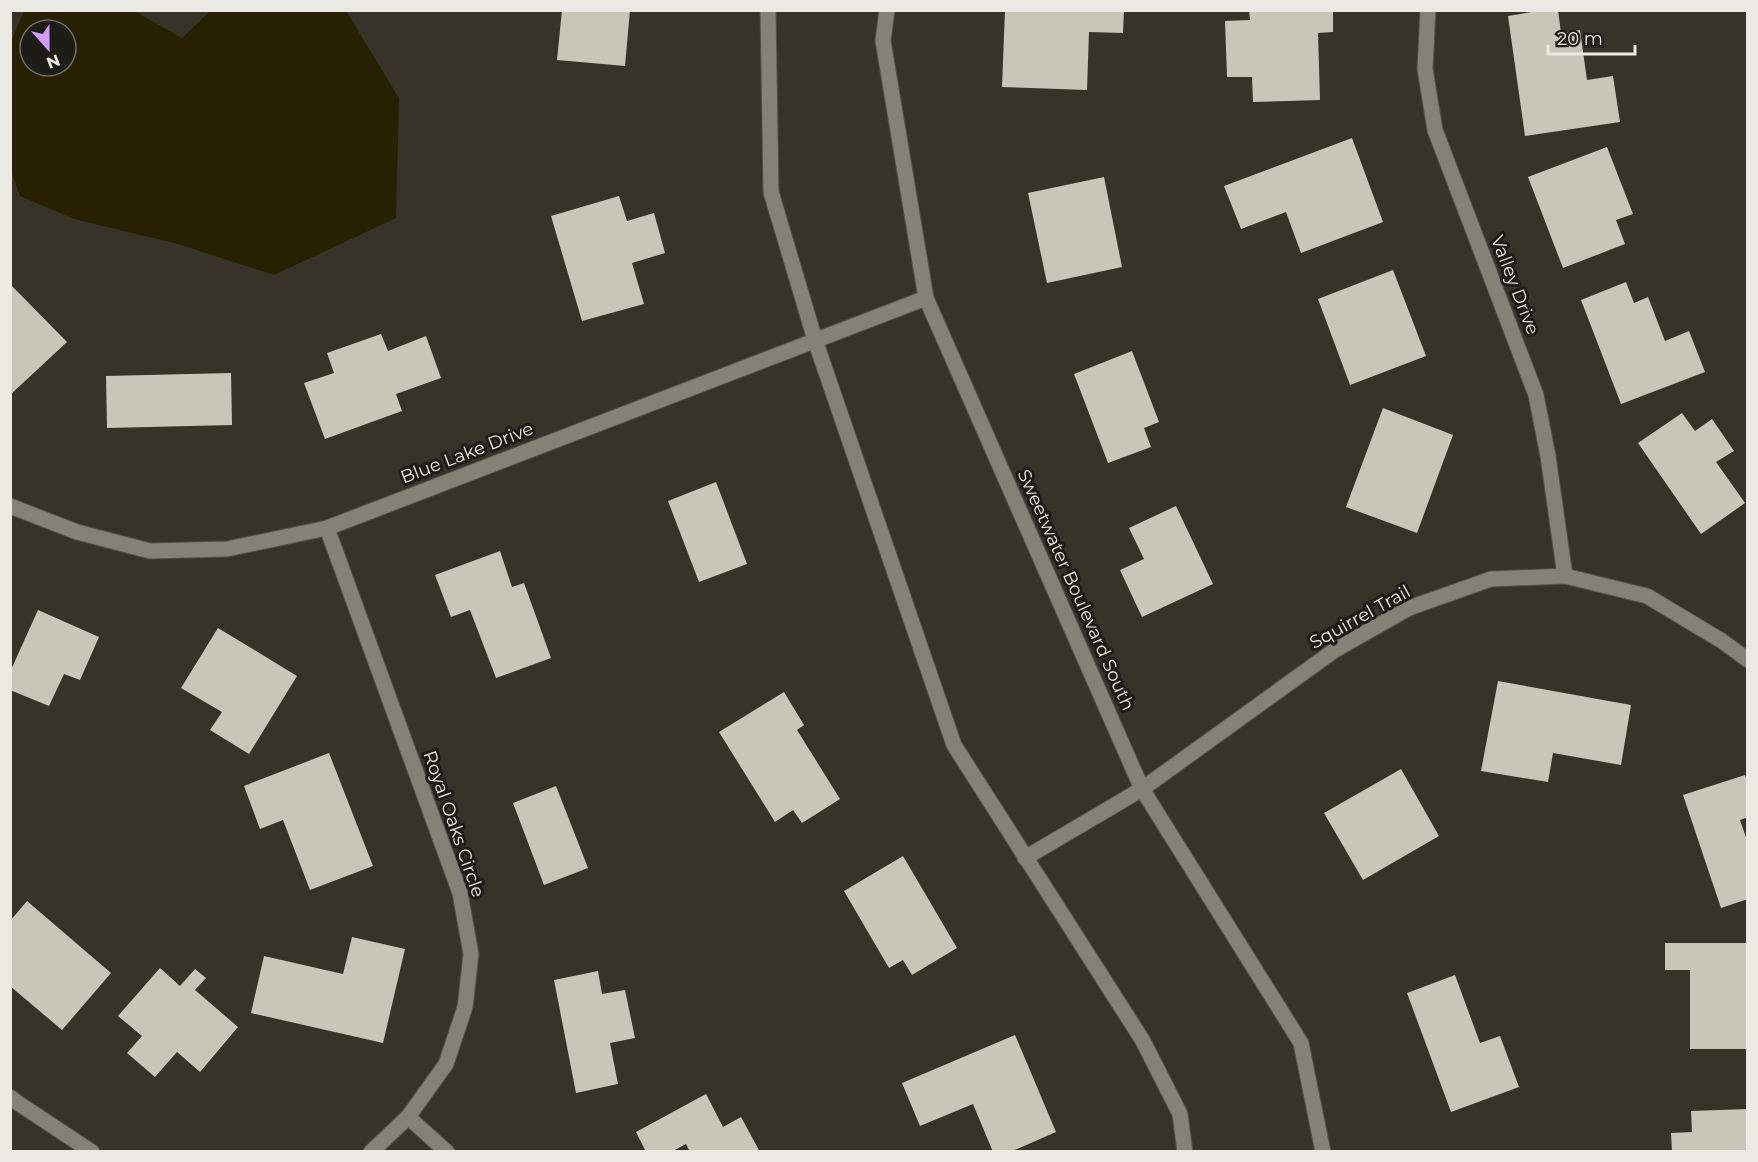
<svg xmlns="http://www.w3.org/2000/svg" width="1758" height="1162" font-family="Montserrat,sans-serif">
<style>
.water{fill:#272101;fill-rule:evenodd}
.building{fill:#c8c6b9}
.lines{fill:none;stroke-linecap:round;stroke-linejoin:round}
.minor-casing{stroke:#535148;stroke-width:17}
.minor{stroke:#848276;stroke-width:15}
.labels{text-anchor:middle;dominant-baseline:central;stroke-width:6;stroke-linejoin:round;paint-order:stroke}
.street-label{font-size:18px;fill:#eae9e2;stroke:#1d1c17}
</style>
<rect width="100%" height="100%" fill="#363429"/>
<!-- water -->
<path class="water" d="M24,11H134L182,38L210,11H346L399,98L396,218L274,275L178,244L74,219L20,196L11,171L10,44ZM30,30H66V66H30Z"/>
<!-- building -->
<g class="building">
<path d="M562,10H630L625,66L557,60Z"/>
<path d="M1005,10H1124L1123,33L1089,32L1087,90L1002,87Z"/>
<path d="M1249,10H1333V32L1318,33L1320,100L1253,102L1252,77H1227L1225,21L1250,20Z"/>
<path d="M1544,10H1558L1561,33L1580,30L1587,80L1613,76L1620,122L1525,136L1508,16Z"/>
<path d="M1352,138L1383,222L1301,253L1286,212L1241,229L1224,186Z"/>
<path d="M1607,147L1633,214L1616,220L1625,244L1563,268L1528,177Z"/>
<path d="M1104,177L1122,267L1047,283L1028,193Z"/>
<path d="M619,196L627,221L654,213L665,253L632,263L644,304L582,321L551,216Z"/>
<path d="M1393,270L1426,356L1350,385L1318,299Z"/>
<path d="M1626,282L1634,303L1648,297L1665,341L1689,331L1705,372L1621,404L1581,300Z"/>
<path d="M10,284L67,342L10,395Z"/>
<path d="M381,334L388,351L426,336L441,378L396,394L402,411L325,439L304,383L334,373L327,353Z"/>
<path d="M1132,351L1159,422L1144,428L1151,447L1108,463L1074,374Z"/>
<path d="M231,373L232,425L107,428L106,376Z"/>
<path d="M1383,408L1453,435L1417,533L1346,507Z"/>
<path d="M1682,413L1695,431L1712,419L1734,451L1716,462L1745,503L1701,534L1638,443Z"/>
<path d="M716,482L747,564L699,582L668,501Z"/>
<path d="M1176,506L1213,584L1142,617L1120,570L1144,559L1129,528Z"/>
<path d="M500,551L512,587L524,583L551,658L496,678L470,610L451,617L435,575Z"/>
<path d="M38,610L99,637L80,680L64,674L49,706L10,690V672Z"/>
<path d="M218,628L297,676L249,754L210,730L222,712L181,688Z"/>
<path d="M1498,681L1631,705L1621,765L1553,753L1548,782L1481,771Z"/>
<path d="M784,692L804,725L797,730L840,799L802,823L793,810L775,822L719,732Z"/>
<path d="M329,753L373,866L310,890L283,820L260,829L244,786Z"/>
<path d="M1401,769L1439,836L1363,880L1324,813Z"/>
<path d="M1745,775L1748,783V817L1740,820L1748,843V899L1721,908L1683,795Z"/>
<path d="M556,786L588,868L544,885L513,803Z"/>
<path d="M903,856L957,948L912,975L903,960L889,968L844,891Z"/>
<path d="M27,901L111,973L62,1030L10,986V921Z"/>
<path d="M352,937L405,949L383,1043L251,1013L264,956L343,974Z"/>
<path d="M1665,943H1748V1049H1690V970H1665Z"/>
<path d="M160,968L180,986L195,969L206,978L195,990L238,1027L200,1072L177,1052L155,1077L127,1053L142,1036L118,1016Z"/>
<path d="M598,971L602,994L625,990L635,1038L610,1043L618,1084L576,1093L554,980Z"/>
<path d="M1455,975L1480,1043L1500,1036L1519,1087L1451,1112L1407,993Z"/>
<path d="M1015,1035L1056,1132L1010,1152H993L973,1104L920,1126L902,1083Z"/>
<path d="M706,1094L723,1127L741,1117L760,1152H690L686,1144L671,1152H646L636,1132Z"/>
<path d="M1748,1109V1152H1672L1671,1133L1692,1132L1691,1111Z"/>
</g>
<g class="lines">
<defs>
<g id="minor">
<path d="M768,10L771,192L815,340L954,745L1143,1041L1180,1114L1185,1152"/>
<path d="M887,10L883,41L926,298L1142,789L1301,1043L1323,1152"/>
<path d="M1428,10L1425,69L1435,130L1536,395L1548,456L1565,576"/>
<path d="M10,506L77,532L150,551L227,549L327,528L926,298"/>
<path d="M327,528L460,893L471,954L465,1007L446,1064L408,1117L371,1152"/>
<path d="M1025,858L1142,789L1335,650L1409,608L1491,579L1565,576L1647,596L1722,641L1748,660"/>
<path d="M10,1097L18,1103L92,1152"/>
<path d="M408,1117L447,1152"/>
</g>
</defs>
<!-- minor casing -->
<use href="#minor" class="minor-casing"/>
<!-- minor -->
<use href="#minor" class="minor"/>
</g>
<g class="labels">
<!-- street labels -->
<g class="street-label">
<text transform="translate(1515 285) rotate(69)">Valley Drive</text>
<text transform="translate(467 453) rotate(-21)">Blue Lake Drive</text>
<text transform="translate(1076 590) rotate(66)">Sweetwater Boulevard South</text>
<text transform="translate(1360 617) rotate(-29)">Squirrel Trail</text>
<text transform="translate(454 824) rotate(71)">Royal Oaks Circle</text>
</g>
</g>
<!-- border -->
<rect width="1758" height="1162" fill="none" stroke="#eae9e2" stroke-width="24"/>
<!-- north arrow -->
<g transform="translate(48 48) rotate(159)"><circle r="28" fill="#1d1c17" stroke="#6f6e68" stroke-width="1.5"/>
<path d="M0-4.5L10 22L0 15L-10 22Z" fill="#d29dfd"/>
<text y="-9" font-size="16" font-weight="bold" text-anchor="middle" fill="#eae9e2">N</text>
</g>
<!-- scale -->
<path d="M1548 45v9h87v-9" fill="none" stroke="#eae9e2" stroke-width="3"/>
<text x="1557" y="45" font-size="18" fill="#eae9e2" stroke="#1d1c17" stroke-width="4.5" paint-order="stroke">20 m</text>
</svg>
